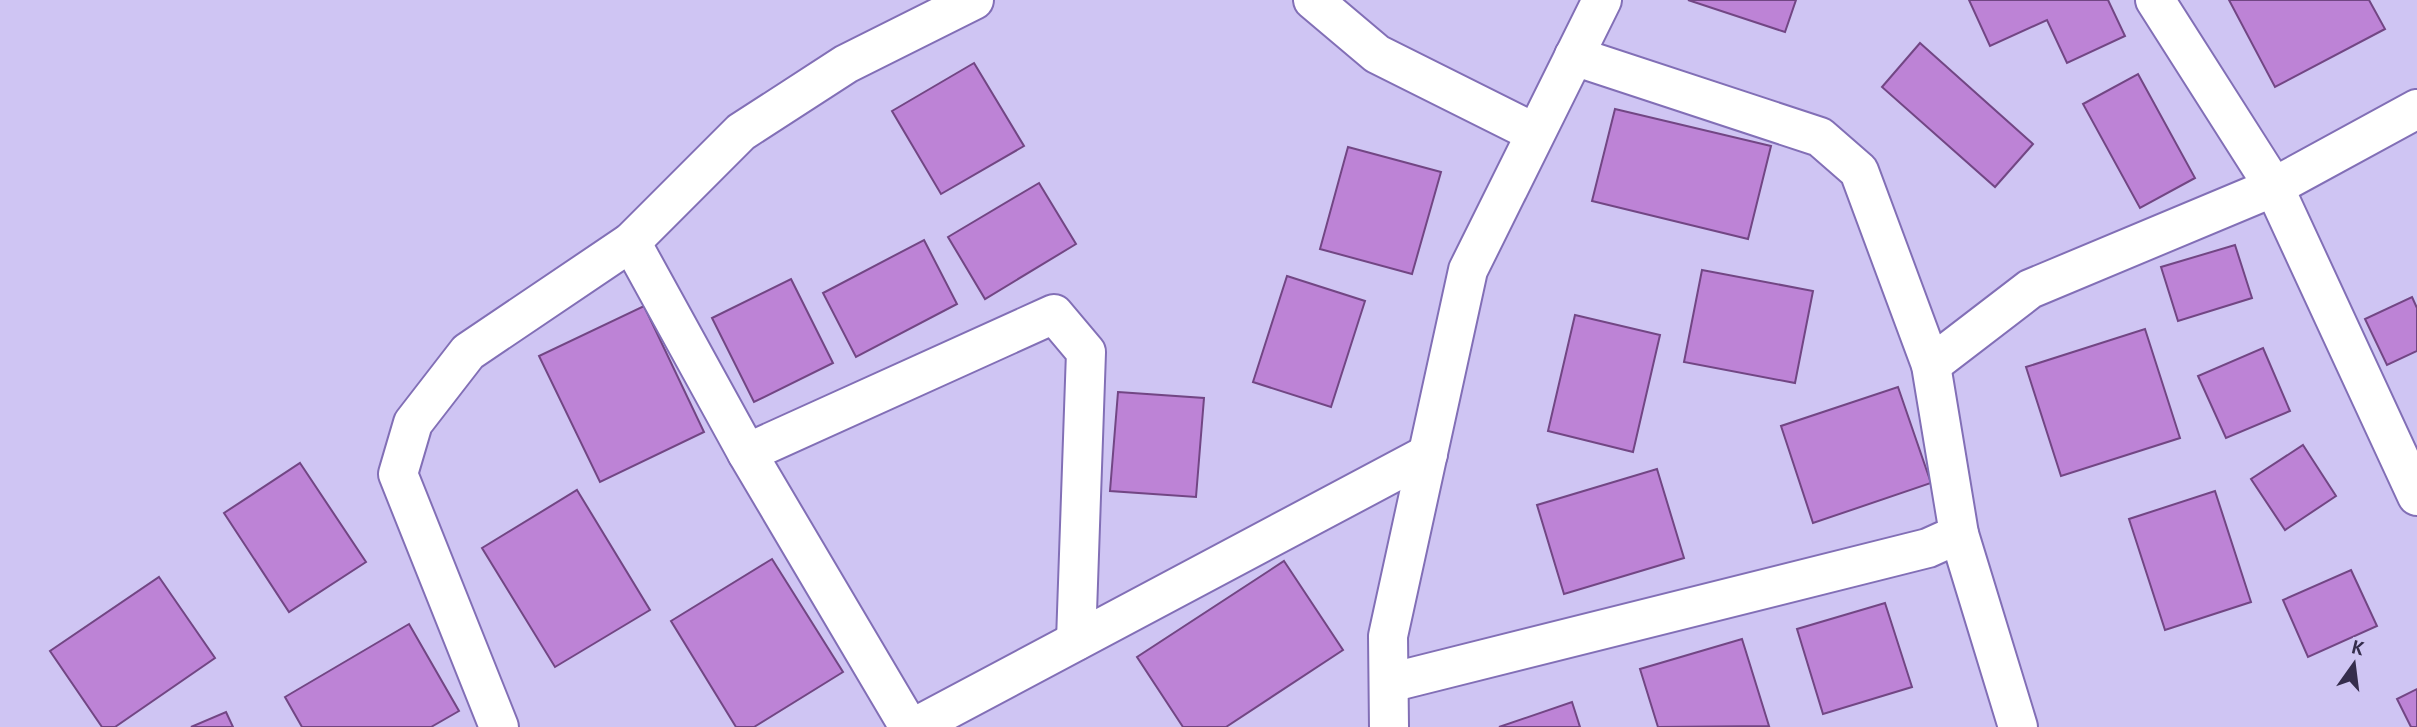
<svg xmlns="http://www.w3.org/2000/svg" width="2417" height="727" font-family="'PT Sans',sans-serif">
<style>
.building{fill:#bd83d6;stroke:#724684;stroke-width:2}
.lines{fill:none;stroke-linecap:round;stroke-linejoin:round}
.minor-casing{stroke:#826fb6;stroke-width:42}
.tertiary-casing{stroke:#826fb6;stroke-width:42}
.minor{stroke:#fff;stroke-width:38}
.tertiary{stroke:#fff;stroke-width:38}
</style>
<rect width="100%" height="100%" fill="#cfc5f3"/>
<!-- building -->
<g class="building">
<path d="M1688,0H1796L1785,32Z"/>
<path d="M1969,0H2108L2125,36L2067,63L2047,20L1990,46Z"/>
<path d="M2229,0H2369L2385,29L2275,87Z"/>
<path d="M1920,43L2033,144L1995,187L1882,87Z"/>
<path d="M974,63L1024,146L941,194L892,111Z"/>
<path d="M2138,74L2195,178L2140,208L2083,104Z"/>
<path d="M1615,109L1771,146L1748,239L1592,201Z"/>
<path d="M1348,147L1441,172L1412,274L1320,249Z"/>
<path d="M1039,183L1076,244L985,299L948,237Z"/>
<path d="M924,240L957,304L856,357L823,293Z"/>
<path d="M2235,245L2252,298L2178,321L2161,267Z"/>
<path d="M1702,270L1813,291L1795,383L1684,362Z"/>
<path d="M1287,276L1365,301L1331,407L1253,382Z"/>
<path d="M791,279L833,363L754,402L712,318Z"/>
<path d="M2412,297L2417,308V351L2387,365L2365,319Z"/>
<path d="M644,306L704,432L600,482L539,356Z"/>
<path d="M1575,315L1660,335L1633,452L1548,431Z"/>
<path d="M2145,329L2180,438L2061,476L2026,367Z"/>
<path d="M2263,348L2290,411L2226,438L2198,376Z"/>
<path d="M1898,387L1931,483L1813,523L1781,426Z"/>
<path d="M1118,392L1204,398L1196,497L1110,491Z"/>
<path d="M2303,445L2336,496L2285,530L2251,479Z"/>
<path d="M300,463L366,562L289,612L224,513Z"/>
<path d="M1657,469L1684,558L1564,594L1537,505Z"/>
<path d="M577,490L650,610L555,667L482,548Z"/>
<path d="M2215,491L2251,602L2165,630L2129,519Z"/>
<path d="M772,559L843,672L754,727H736L671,621Z"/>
<path d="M1284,561L1343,650L1226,727H1183L1137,657Z"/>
<path d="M2351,570L2377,626L2308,657L2283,600Z"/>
<path d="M159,577L215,658L115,727H102L50,651Z"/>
<path d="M1885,603L1912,687L1823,714L1797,629Z"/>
<path d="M409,624L459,711L431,727H302L285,697Z"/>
<path d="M1742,639L1769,726L1658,727L1640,669Z"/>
<path d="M2417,689V727H2411L2397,699Z"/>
<path d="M1572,702L1580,727H1499Z"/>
<path d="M226,712L233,727H191Z"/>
</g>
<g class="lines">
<defs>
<g id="minor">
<path d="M1313,0L1377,54L1535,133"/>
<path d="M2155,0L2274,187L2417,496"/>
<path d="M631,242L747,453L909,727"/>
<path d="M1931,365L2030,289L2274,187L2417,109"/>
<path d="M747,453L1054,314L1086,352L1076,641"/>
<path d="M1959,534L2018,727"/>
<path d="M1389,683L1928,548L1959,534L1931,365L1859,171L1820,137L1574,56"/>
<path d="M499,727L398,474L413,423L468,352L631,242L741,132L846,64L974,0"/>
<path d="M915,727L1428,454"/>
</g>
<path id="tertiary" d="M1389,727L1388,636L1468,270L1602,0"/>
</defs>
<!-- minor casing -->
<use href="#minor" class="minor-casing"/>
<!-- tertiary casing -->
<use href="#tertiary" class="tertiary-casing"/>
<!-- minor -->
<use href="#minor" class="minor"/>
<!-- tertiary -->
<use href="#tertiary" class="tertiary"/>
</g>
<!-- north arrow -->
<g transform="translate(2354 664) rotate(14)" stroke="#cfc5f3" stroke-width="5" paint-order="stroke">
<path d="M0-5L12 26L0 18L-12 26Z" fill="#352d4c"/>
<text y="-10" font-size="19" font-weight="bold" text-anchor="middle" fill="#352d4c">K</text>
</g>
</svg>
